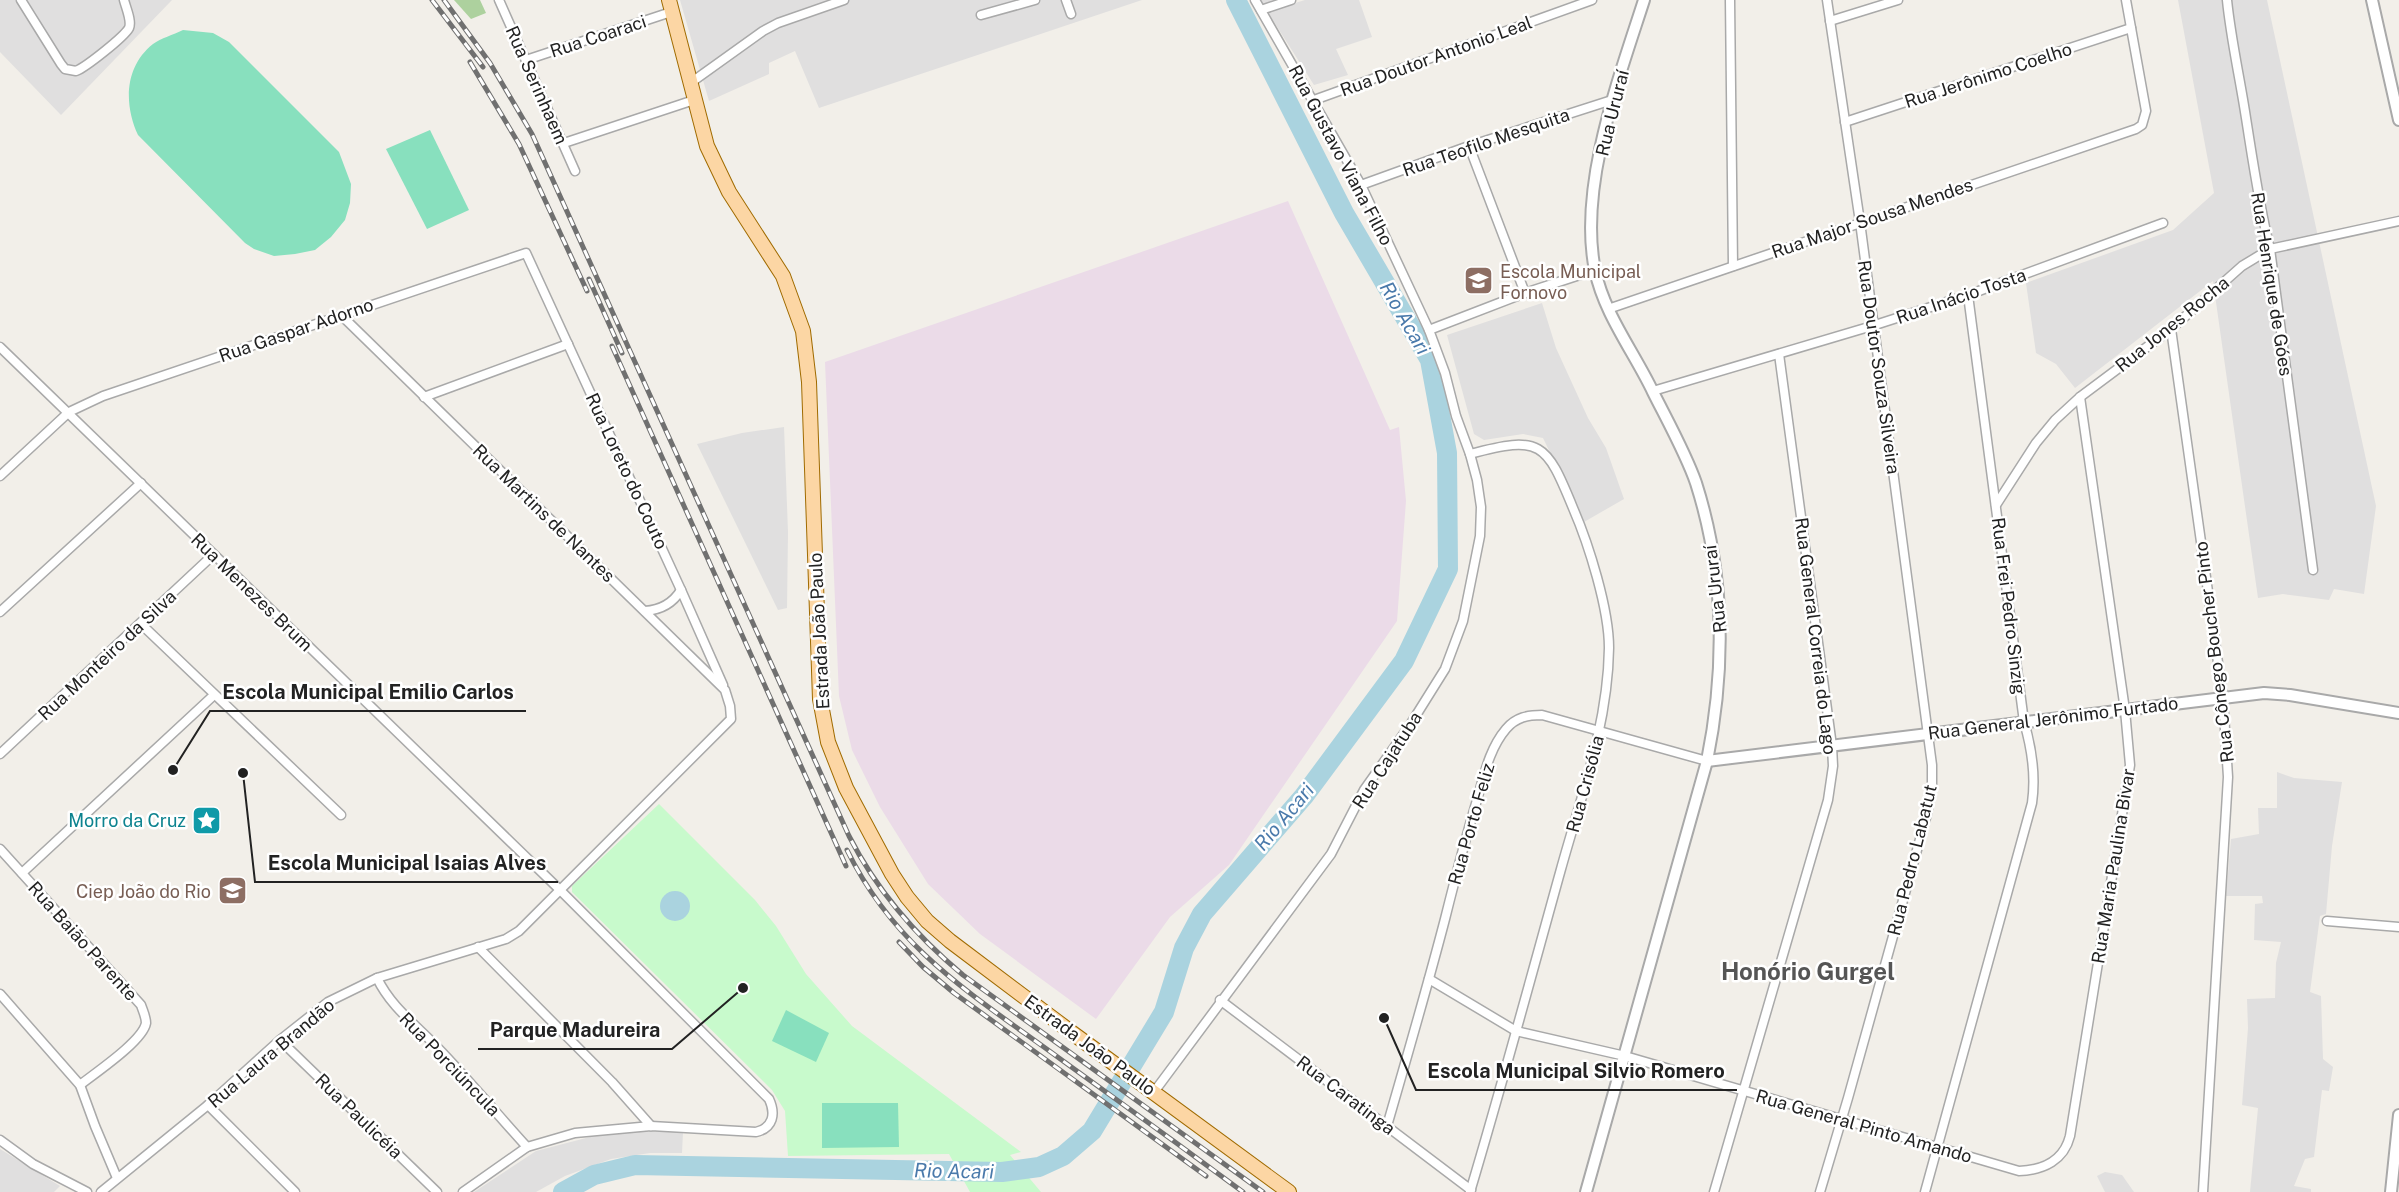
<svg xmlns="http://www.w3.org/2000/svg" width="2399" height="1192" font-family="'Public Sans',sans-serif">
<style>
.residential{fill:#e0dfdf}
.industrial{fill:#ebdbe8}
.forest{fill:#add19e}
.park{fill:#c8facc}
.pitch{fill:#88e0be}
.water{fill:#aad3df}
.lines{fill:none;stroke-linecap:round;stroke-linejoin:round}
.river{stroke:#aad3df;stroke-width:20}
.minor-casing{stroke:#a9a9a9;stroke-width:11}
.tertiary-casing{stroke:#a9a9a9;stroke-width:14}
.primary-casing{stroke:#a06b00;stroke-width:16}
.minor{stroke:#fff;stroke-width:8}
.tertiary{stroke:#fff;stroke-width:10}
.primary{stroke:#fcd6a4;stroke-width:14}
.rail-casing{stroke:#707070;stroke-width:5}
.rail{stroke:#fff;stroke-width:3;stroke-dasharray:9;stroke-linecap:butt}
.labels{text-anchor:middle;dominant-baseline:central;stroke-width:5;stroke-linejoin:round;paint-order:stroke}
.street-label{font-size:18px;fill:#222;stroke:#fff}
.education-label{font-size:18px;fill:#785e54;stroke:#fff;text-anchor:start}
.culture-label{font-size:18px;fill:#0d838f;stroke:#fff;text-anchor:end}
.water-label{font-size:20px;font-style:italic;fill:#4a7aab;stroke:#fff}
.district-label{font-size:24px;font-weight:bold;fill:#555;stroke:#fff}
.leader{fill:none;stroke:#222;stroke-width:2}
.callout-dot{fill:#222;stroke:#fff;stroke-width:2}
.callout-label{font-size:20px;text-anchor:middle;font-weight:bold;fill:#222;stroke:#fff;stroke-width:5;stroke-linejoin:round;paint-order:stroke}
</style>
<rect width="100%" height="100%" fill="#f2efe9"/>
<!-- residential -->
<g class="residential">
<path d="M0,0H172L61,115L0,52Z"/>
<path d="M680,0H1142L819,108L795,51L769,63V74L709,101Z"/>
<path d="M1260,0H1294L1295,3L1305,0H1359L1372,37L1336,49L1348,75L1314,85Z"/>
<path d="M2178,0H2267L2376,506L2364,594L2334,589L2329,600L2283,594L2258,598L2213,281L2075,388L2056,364L2036,353L2026,283L2173,230L2214,193Z"/>
<path d="M1542,303L1556,348L1588,418L1606,448L1624,499L1584,522L1543,438L1523,434L1484,440L1474,434L1447,335Z"/>
<path d="M784,427L788,532L787,608L778,610L697,444L742,433Z"/>
<path d="M2277,772L2294,778L2342,782L2332,846L2326,914L2320,916L2310,992L2321,996L2323,1059L2333,1067L2329,1091L2322,1090L2314,1157L2305,1159L2294,1186L2311,1189V1192H2250L2258,1108L2242,1105L2248,1028L2247,999L2275,998L2276,963L2281,942L2254,940L2255,904L2263,903L2262,896H2226L2231,839L2259,834L2258,808H2277Z"/>
<path d="M613,1131L683,1132L682,1153H650L611,1159L565,1176L536,1192H474L536,1151Z"/>
<path d="M0,1149L60,1186L54,1192H0Z"/>
<path d="M2105,1172L2122,1175L2134,1192H2105L2097,1176Z"/>
</g>
<!-- industrial -->
<path class="industrial" d="M1288,201L1390,430L1399,427L1406,501L1397,621L1229,865L1170,917L1096,1019L980,934L928,884L880,807L852,750L839,696L825,362Z"/>
<!-- forest -->
<path class="forest" d="M454,0H480L486,13L471,19Z"/>
<!-- park -->
<path class="park" d="M659,804L755,900L776,926L806,974L852,1026L1021,1152L1010,1155L1041,1192H970L949,1154L788,1156L785,1111L772,1090L572,892V886Z"/>
<!-- pitch -->
<g class="pitch">
<path d="M183,30L213,33L229,42L339,152L351,184L350,203L345,220L331,237L315,250L295,254L274,256L254,249L245,243L138,135C124,105 124,67 153,44C161,38 173,35 183,30Z"/>
<path d="M430,130L469,210L427,229L386,149Z"/>
<path d="M786,1010L829,1033L816,1062L772,1041Z"/>
<path d="M822,1103H898L899,1147L822,1148Z"/>
</g>
<!-- water -->
<circle class="water" cx="675" cy="906" r="15"/>
<g class="lines">
<!-- river -->
<path class="river" d="M563,1192L594,1175L635,1165L1002,1172L1039,1167L1063,1156L1092,1131L1164,1012L1184,948L1202,914L1304,796L1404,661L1448,569L1447,453L1430,360L1344,213L1236,0"/>
<defs>
<g id="minor">
<path d="M21,0L61,64L65,69L76,71C86,67 124,37 129,28C132,21 126,8 124,0"/>
<path d="M499,0L575,171"/>
<path d="M1066,0L1071,14"/>
<path d="M1730,0L1733,266"/>
<path d="M2227,0C2231,40 2240,78 2246,118C2253,162 2259,205 2270,249L2313,570"/>
<path d="M1261,10L1291,0"/>
<path d="M981,15L1035,0"/>
<path d="M1830,21L1898,0"/>
<path d="M526,60L671,12"/>
<path d="M689,84L763,31L778,23L844,0"/>
<path d="M1314,100L1592,0"/>
<path d="M1845,122L2131,28"/>
<path d="M564,143L694,100"/>
<path d="M1469,146L1525,293"/>
<path d="M1361,185L1469,146L1612,100"/>
<path d="M1608,309L2136,129L2142,125L2146,111L2126,0"/>
<path d="M2171,329L2223,698L2228,777L2203,1192"/>
<path d="M1429,330L1525,293L1595,270"/>
<path d="M0,347L559,889L769,1099C776,1114 773,1128 756,1132L651,1126L575,1133L527,1147L463,1192"/>
<path d="M1653,391L1872,326L1968,295L2163,223"/>
<path d="M424,397L568,344"/>
<path d="M1470,454C1541,435 1546,442 1573,508C1589,545 1609,609 1609,648C1608,724 1581,797 1561,869C1531,977 1502,1085 1470,1192"/>
<path d="M0,476L69,412L103,396L526,253L681,590L723,685"/>
<path d="M1996,505L2036,443L2055,420L2080,397L2171,329L2242,266L2270,249L2399,221"/>
<path d="M645,611C660,610 673,603 681,590"/>
<path d="M0,612L141,483"/>
<path d="M141,624L341,815"/>
<path d="M0,754L213,555"/>
<path d="M0,849L141,1005C143,1011 146,1017 146,1023C143,1041 95,1073 80,1085"/>
<path d="M22,873L214,695"/>
<path d="M2327,921L2399,927"/>
<path d="M478,947L612,1082L651,1126"/>
<path d="M377,978C391,1007 415,1024 437,1047C468,1079 497,1114 527,1147"/>
<path d="M1429,979L1516,1031L1625,1056L2019,1171C2044,1170 2064,1160 2070,1136L2130,765L2125,710L2080,397"/>
<path d="M0,994L80,1085L95,1126L117,1178"/>
<path d="M1220,1000L1471,1190"/>
<path d="M280,1040L437,1192"/>
<path d="M1154,1092L1331,854L1364,790L1410,725L1445,669L1463,621L1480,536L1481,507L1477,480L1470,454L1456,416L1445,373L1429,330L1361,185L1255,0"/>
<path d="M208,1105L295,1192"/>
<path d="M1387,1126C1407,1057 1427,988 1445,919C1455,879 1465,840 1477,800C1484,776 1489,749 1506,729C1516,717 1528,715 1542,715L1707,761"/>
<path d="M0,1140L33,1164L87,1192"/>
<path d="M101,1192L208,1105L280,1040L328,1002L377,978L506,939L519,931L731,719L730,706L725,690L341,315"/>
<path d="M1714,1192L1828,800L1833,766L1832,746L1779,354"/>
<path d="M1820,1192L1848,1098L1927,814L1932,786V765L1860,222L1827,0"/>
<path d="M1925,1192L2032,803C2036,775 2032,749 2024,722L1968,295"/>
</g>
<g id="tertiary">
<path d="M2372,0L2399,120"/>
<path d="M1707,761L2264,693L2290,695L2399,713"/>
<path d="M1586,1192L1707,761C1726,667 1725,574 1696,483C1686,454 1667,420 1653,392C1634,352 1604,314 1595,270C1578,187 1619,78 1644,0"/>
<path d="M2391,1192L2399,1115"/>
</g>
<path id="primary" d="M669,0L707,146L729,192L783,276L803,331L809,382L820,699L828,742L846,788L892,874L907,897L927,921L950,941L1071,1032L1289,1192"/>
</defs>
<!-- minor casing -->
<use href="#minor" class="minor-casing"/>
<!-- tertiary casing -->
<use href="#tertiary" class="tertiary-casing"/>
<!-- primary casing -->
<use href="#primary" class="primary-casing"/>
<!-- minor -->
<use href="#minor" class="minor"/>
<!-- tertiary -->
<use href="#tertiary" class="tertiary"/>
<!-- primary -->
<use href="#primary" class="primary"/>
<defs>
<g id="rail">
<path d="M432,0L483,67"/>
<path d="M444,0L490,63L532,134L849,836C877,891 915,935 963,975L1263,1192"/>
<path d="M470,62L519,144L587,291"/>
<path d="M589,279L622,353"/>
<path d="M612,346L846,866"/>
<path d="M847,850C896,950 973,995 1059,1058C1120,1102 1182,1147 1243,1192"/>
<path d="M899,942L923,967L954,993L1206,1176"/>
</g>
</defs>
<!-- rail casing -->
<use href="#rail" class="rail-casing"/>
<!-- rail -->
<use href="#rail" class="rail"/>
</g>
<!-- icons -->
<defs>
<symbol id="school-square" viewBox="-11 -11 22 22"><rect x="-9" y="-9" width="18" height="18" rx="4" fill="#8d6e63" stroke="#fff"/><path d="M0-5L7-2L0 1L-7-2ZM-4 1L0 2.5L4 1V4Q0 6-4 4Z" fill="#fff"/></symbol>
<symbol id="sight-square" viewBox="-11 -11 22 22"><rect x="-9" y="-9" width="18" height="18" rx="4" fill="#0f9aa8" stroke="#fff"/><path d="M0-6L1.8-2.2L6-1.7L2.9 1.2L3.7 5.4L0 3.3L-3.7 5.4L-2.9 1.2L-6-1.7L-1.8-2.2Z" fill="#fff"/></symbol>
</defs>
<g fill-rule="evenodd">
<use href="#school-square" x="1462" y="264" width="33" height="33"/>
<use href="#sight-square" x="190" y="804" width="33" height="33"/>
<use href="#school-square" x="216" y="874" width="33" height="33"/>
</g>
<g class="labels">
<!-- street labels -->
<g class="street-label">
<text transform="translate(598 36) rotate(-18)">Rua Coaraci</text>
<text transform="translate(1436 56) rotate(-20)">Rua Doutor Antonio Leal</text>
<text transform="translate(1988 75) rotate(-18)">Rua Jerônimo Coelho</text>
<text transform="translate(537 85) rotate(66)">Rua Serinhaem</text>
<text transform="translate(1612 113) rotate(-76)">Rua Ururaí</text>
<text transform="translate(1486 142) rotate(-19)">Rua Teofilo Mesquita</text>
<text transform="translate(1341 155) rotate(62)">Rua Gustavo Viana Filho</text>
<text transform="translate(1872 218) rotate(-19)">Rua Major Sousa Mendes</text>
<text transform="translate(2272 284) rotate(81)">Rua Henrique de Góes</text>
<text transform="translate(1961 296) rotate(-19)">Rua Inácio Tosta</text>
<text transform="translate(2172 324) rotate(-39)">Rua Jones Rocha</text>
<text transform="translate(296 330) rotate(-19)">Rua Gaspar Adorno</text>
<text transform="translate(1879 367) rotate(82)">Rua Doutor Souza Silveira</text>
<text transform="translate(627 471) rotate(65)">Rua Loreto do Couto</text>
<text transform="translate(544 513) rotate(44)">Rua Martins de Nantes</text>
<text transform="translate(1715 589) rotate(-97)">Rua Ururaí</text>
<text transform="translate(252 592) rotate(44)">Rua Menezes Brum</text>
<text transform="translate(2009 606) rotate(83)">Rua Frei Pedro Sinzig</text>
<text transform="translate(819 631) rotate(-93)">Estrada João Paulo</text>
<text transform="translate(1816 636) rotate(83)">Rua General Correia do Lago</text>
<text transform="translate(2214 652) rotate(-97)">Rua Cônego Boucher Pinto</text>
<text transform="translate(107 655) rotate(-43)">Rua Monteiro da Silva</text>
<text transform="translate(2053 718) rotate(-7)">Rua General Jerônimo Furtado</text>
<text transform="translate(1387 760) rotate(-57)">Rua Cajatuba</text>
<text transform="translate(1585 784) rotate(-75)">Rua Crisólia</text>
<text transform="translate(1471 824) rotate(-74)">Rua Porto Feliz</text>
<text transform="translate(1912 860) rotate(-76)">Rua Pedro Labatut</text>
<text transform="translate(2113 866) rotate(-81)">Rua Maria Paulina Bivar</text>
<text transform="translate(83 941) rotate(48)">Rua Baião Parente</text>
<text transform="translate(1090 1045) rotate(36)">Estrada João Paulo</text>
<text transform="translate(271 1053) rotate(-40)">Rua Laura Brandão</text>
<text transform="translate(450 1064) rotate(46)">Rua Porciúncula</text>
<text transform="translate(1346 1095) rotate(37)">Rua Caratinga</text>
<text transform="translate(359 1116) rotate(44)">Rua Paulicéia</text>
<text transform="translate(1864 1126) rotate(16)">Rua General Pinto Amando</text>
</g>
<!-- education labels -->
<g class="education-label">
<text x="1500" y="271">Escola Municipal<tspan x="1500" dy="21">Fornovo</tspan></text>
<text x="211" y="891" text-anchor="end">Ciep João do Rio</text>
</g>
<!-- culture labels -->
<g class="culture-label">
<text x="186" y="820">Morro da Cruz</text>
</g>
<!-- water labels -->
<g class="water-label">
<text transform="translate(1405 318) rotate(60)">Rio Acari</text>
<text transform="translate(1284 817) rotate(-50)">Rio Acari</text>
<text transform="translate(954 1171) rotate(1)">Rio Acari</text>
</g>
<!-- district labels -->
<g class="district-label">
<text x="1808" y="971">Honório Gurgel</text>
</g>
</g>
<!-- callouts -->
<path class="leader" d="M173 770L210 711H526M243 773L255 882H558M743 988L672 1049H478M1384 1018L1416 1090H1737"/>
<g class="callout-dot">
<circle cx="173" cy="770" r="6"/>
<circle cx="243" cy="773" r="6"/>
<circle cx="743" cy="988" r="6"/>
<circle cx="1384" cy="1018" r="6"/>
</g>
<g class="callout-label">
<text x="368" y="699">Escola Municipal Emilio Carlos</text>
<text x="407" y="870">Escola Municipal Isaias Alves</text>
<text x="575" y="1037">Parque Madureira</text>
<text x="1576" y="1078">Escola Municipal Silvio Romero</text>
</g>
</svg>
